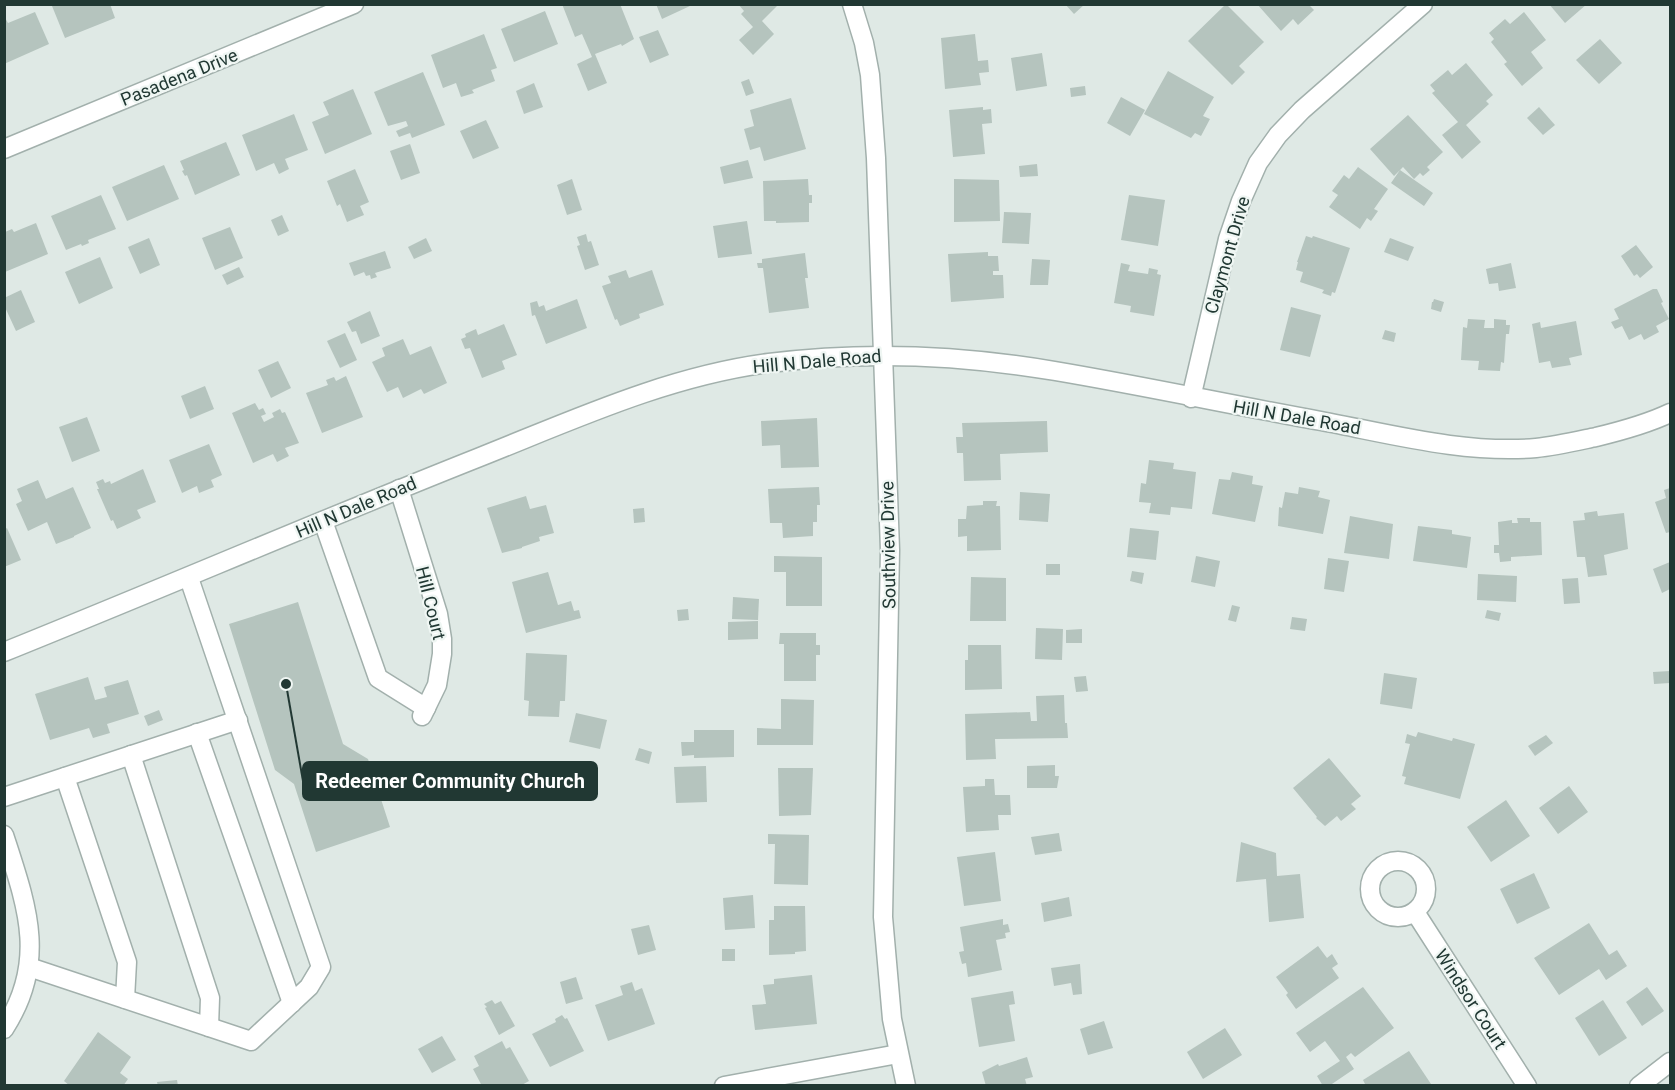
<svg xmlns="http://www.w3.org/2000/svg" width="1675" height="1090" font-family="Roboto,sans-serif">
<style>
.building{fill:#b5c4be}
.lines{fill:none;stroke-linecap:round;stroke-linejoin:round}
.minor-casing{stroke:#a2b0ac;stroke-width:21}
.minor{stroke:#fff;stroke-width:18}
.labels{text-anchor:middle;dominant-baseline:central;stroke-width:4.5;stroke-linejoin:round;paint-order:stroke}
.street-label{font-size:18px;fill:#213833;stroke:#eff6f3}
.leader{fill:none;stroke:#213833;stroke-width:2}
.callout-dot{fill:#213833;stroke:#eff6f3;stroke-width:2}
.callout{fill:#213833;stroke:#213833;stroke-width:2}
.callout-label{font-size:20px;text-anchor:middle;font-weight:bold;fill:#fff}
</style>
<rect width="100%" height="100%" fill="#dfe9e5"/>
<!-- building -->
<g class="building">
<path d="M57,4H110L115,18L65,38L52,6Z"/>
<path d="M562,4H620L634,39L622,46L621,44L595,54L607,83L588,91L577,64L592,57L582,34L575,37Z"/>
<path d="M656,4H690V6L662,19Z"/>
<path d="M738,4H779L762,21L774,34L753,55L739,40L753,27L741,14L744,11Z"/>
<path d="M1065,4H1085L1074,14Z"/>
<path d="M1226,4L1264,42L1239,66L1245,72L1232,85L1188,41Z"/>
<path d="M1257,4H1311L1310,6L1314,10L1298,25L1293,19L1281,31Z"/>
<path d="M1549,4H1587L1565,23Z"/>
<path d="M545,11L558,44L514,62L501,29Z"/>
<path d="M35,12L49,44L4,64V16L8,23Z"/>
<path d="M1524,12L1546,40L1531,52L1543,68L1522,86L1504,64L1507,62L1491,42L1494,39L1489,33L1505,19L1510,24Z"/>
<path d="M658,30L669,55L650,63L639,37Z"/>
<path d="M484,34L497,68L491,70L495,81L472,90L474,93L461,97L456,83L443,88L431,55Z"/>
<path d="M975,34L978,61L988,60L989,72L979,73L981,85L945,89L941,38Z"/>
<path d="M1600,39L1622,63L1599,84L1576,60Z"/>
<path d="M1042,53L1047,86L1016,91L1011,58Z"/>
<path d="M1466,63L1493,95L1486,101L1489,104L1466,125L1481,142L1462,159L1442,135L1458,122L1432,93L1435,91L1430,85L1448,70L1452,75Z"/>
<path d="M1168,71L1214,97L1203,116L1210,119L1201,136L1195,133L1191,138L1144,114Z"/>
<path d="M423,72L445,125L412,138L410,133L399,137L396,131L408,126L406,121L388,126L374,92Z"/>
<path d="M749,79L754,93L746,96L741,82Z"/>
<path d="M534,83L543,107L524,114L516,91Z"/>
<path d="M1085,86L1086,95L1071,97L1070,88Z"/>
<path d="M353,89L372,134L325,154L312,122L329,115L323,102Z"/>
<path d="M1121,97L1145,110L1130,136L1107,123Z"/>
<path d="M791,98L806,149L764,161L760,147L750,150L744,129L754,126L750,110Z"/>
<path d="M983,107V110L991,109L992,123L982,124L985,154L953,157L949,110Z"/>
<path d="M1539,107L1555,125L1543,135L1527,118Z"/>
<path d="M294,114L308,150L285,159L289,169L279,174L274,163L256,171L242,135Z"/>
<path d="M1408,115L1443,152L1427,167L1430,170L1423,176L1420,173L1414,179L1403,167L1400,170L1433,193L1424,206L1391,183L1400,170L1394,176L1370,149Z"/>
<path d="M486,120L499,148L473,159L460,131Z"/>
<path d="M226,142L240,175L195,195L187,175L185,176L182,171L184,170L180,161Z"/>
<path d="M410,144L420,173L401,180L390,151Z"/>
<path d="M748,160L753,178L724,184L720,167Z"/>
<path d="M1037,164L1038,176L1020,177L1019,166Z"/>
<path d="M164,165L179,199L127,221L112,187Z"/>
<path d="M1358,167L1388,189L1374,209L1378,211L1371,221L1367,218L1360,229L1329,207L1338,195L1332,191L1344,175L1349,179Z"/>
<path d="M355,169L369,202L360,206L364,215L347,222L340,204L337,206L327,181Z"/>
<path d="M572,179L582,210L567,215L557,185Z"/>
<path d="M808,179L809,195H812V203H809V222L776,223V221H764L763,181Z"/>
<path d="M954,179L999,180L1000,221L954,222Z"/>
<path d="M101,195L116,229L88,240L89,243L82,246L81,244L66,250L51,216Z"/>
<path d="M1129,195L1165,200L1158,246L1121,240Z"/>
<path d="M1004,212L1031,213L1029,244L1002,243Z"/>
<path d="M282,215L289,231L278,236L271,220Z"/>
<path d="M747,221L752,254L718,258L713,226Z"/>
<path d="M36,223L48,254L5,272V232L12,229L14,232Z"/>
<path d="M230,227L243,258L215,270L202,238Z"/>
<path d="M586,234L588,242L591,241L599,265L585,270L577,246L580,245L577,237Z"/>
<path d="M1306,236L1312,238L1313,236L1350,248L1335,293L1332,292L1331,296L1322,293L1324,290L1300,282L1303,272L1296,270L1298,262H1297Z"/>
<path d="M149,238L160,265L140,274L128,247Z"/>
<path d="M426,238L432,251L414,259L408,247Z"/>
<path d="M1390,238L1414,247L1408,261L1384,252Z"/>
<path d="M1636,245L1653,267L1640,278L1637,274L1634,276L1621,256Z"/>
<path d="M385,251L391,268L375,273L377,277L371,279L370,275L366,276L364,272L354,276L349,263Z"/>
<path d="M988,252V256H998L999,271H993V275H1003L1004,298L951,302L948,254Z"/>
<path d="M805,253L808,278H805L809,308L769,313L763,268H758L757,263H762V259Z"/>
<path d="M100,257L113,288L79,304L65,272Z"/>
<path d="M1032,259L1050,260L1048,285H1030Z"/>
<path d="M1121,263L1130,265L1128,271L1148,274L1149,268L1158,270L1157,274L1161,275L1154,316L1130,312L1131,306L1114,303Z"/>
<path d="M1511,263L1516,288L1499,291L1498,283L1489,284L1486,269Z"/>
<path d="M239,267L244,277L227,285L222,275Z"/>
<path d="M626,270L629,278L652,270L664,305L639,314L640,318L620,326L617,319L615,320L602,286L611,283L608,276Z"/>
<path d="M1653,289H1657L1663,302L1661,303L1669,319L1656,326L1659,332L1644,340L1641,334L1629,340L1622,326L1615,329L1611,322L1619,319L1614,309Z"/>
<path d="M21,290L35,322L16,331L4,305V298Z"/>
<path d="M577,299L587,328L546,344L535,315L532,316L530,303L537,301L539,307L544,305L546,311Z"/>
<path d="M1434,299L1444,302L1441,312L1431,309L1432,302H1433Z"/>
<path d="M1291,307L1321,315L1310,357L1280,350Z"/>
<path d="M370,311L380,336L361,344L356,331L352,332L347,322Z"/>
<path d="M1468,319L1485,320L1484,328H1494V319L1506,320V325H1510L1509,334H1506L1504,363L1501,362L1500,371L1478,370L1479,361L1461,360L1463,327L1467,328Z"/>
<path d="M1576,321L1582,355L1569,358L1571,365L1552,368L1550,361L1539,363L1532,324L1540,322L1541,328Z"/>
<path d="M504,324L517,355L502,361L505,369L482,378L470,348L465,349L461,339L466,337L465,334L476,329L478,335Z"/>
<path d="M1385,330L1396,333L1394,342L1382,339Z"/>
<path d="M345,333L357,360L340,368L327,341Z"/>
<path d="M403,339L410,355L431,346L447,383L424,394L421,389L403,398L398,387L387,392L372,362L385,356L382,348Z"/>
<path d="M278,361L291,388L271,398L258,370Z"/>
<path d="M346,376L363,417L322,433L306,393L328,385L326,380L334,377L336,381Z"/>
<path d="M205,386L214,409L190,419L181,396Z"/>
<path d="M255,403L259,410L263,408L266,414L261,416L264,422L274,417L272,413L280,409L282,413L285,412L299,443L285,448L289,456L277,462L273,454L253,463L232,413Z"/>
<path d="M87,417L100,451L72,462L59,427Z"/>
<path d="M817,418L819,467L781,468L780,445L762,446L761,421Z"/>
<path d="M1047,421L1048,452L1000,454L1001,480L964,481L963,453H957L956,437H963L962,423Z"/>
<path d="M209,444L222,475L211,480L214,487L199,493L197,486L182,493L169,460Z"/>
<path d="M1149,460L1174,463L1173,469L1196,472L1192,509L1171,507L1170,515L1149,513L1151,503L1139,502L1141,483L1146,484Z"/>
<path d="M143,469L156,502L137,510L141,518L117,529L113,520L111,521L97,489H99L96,482L103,479L105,483L110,481L111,484Z"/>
<path d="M1232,472L1253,476L1252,484L1263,486L1255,522L1212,514L1219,479L1230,480Z"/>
<path d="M38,480L46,499L73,487L91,528L74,536V537L56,544L47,522L28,531L16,504L22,501L17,489Z"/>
<path d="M819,487L820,505H817V522H813V536L783,538L782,523H770L768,489Z"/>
<path d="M1299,487L1320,491L1318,497L1330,500L1323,534L1278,526L1279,507L1282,508L1285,492L1298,494Z"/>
<path d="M1670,488V532L1666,533L1655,502L1666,498L1664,490Z"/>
<path d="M1020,492L1050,494L1048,522L1019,520Z"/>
<path d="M526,496L530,509L546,505L554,533L539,537L540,541L522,547V548L502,553L487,508Z"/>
<path d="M983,501H997L996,506H1000L1001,550L967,551V536L958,537V519H966L967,506L983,505Z"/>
<path d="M644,508L645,522L634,523L633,509Z"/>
<path d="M1597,511L1598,516L1624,513L1628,549L1604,555L1607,575L1588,577L1585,557H1577L1573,521L1585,520L1584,513Z"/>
<path d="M1350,516L1393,524L1389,559L1344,553Z"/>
<path d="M1517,518H1530V522H1541L1542,555L1511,557V561L1500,562L1499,553H1494V545H1499L1498,522L1512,520V523H1518Z"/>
<path d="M1418,526L1452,530V534L1471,537L1467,568L1413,561Z"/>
<path d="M7,528L21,560L4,567V530Z"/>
<path d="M1130,528L1159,531L1156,560L1127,557Z"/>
<path d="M774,556L822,557V606H786V572H774Z"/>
<path d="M1196,556L1220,561L1215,587L1191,582Z"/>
<path d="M1328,558L1349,561L1344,592L1324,589Z"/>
<path d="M1670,562V589L1662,593L1653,569Z"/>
<rect x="1046" y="564" width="14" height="11"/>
<path d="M1132,571L1144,573L1142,584L1130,581Z"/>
<path d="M548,572L558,605L571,601L574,611L579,610L581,618L526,633L512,582Z"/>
<path d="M1478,574L1517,576L1516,602L1477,600Z"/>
<path d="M971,577L1006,578V621H970Z"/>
<path d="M1578,578L1580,603L1564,604L1562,579Z"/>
<path d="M733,597L759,599L758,620L732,619Z"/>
<path d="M298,602L343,744L368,759L390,827L316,852L294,784L275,770L229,624Z"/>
<path d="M1232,605L1240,607L1236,622L1228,620Z"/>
<path d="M688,609L689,620L678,621L677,610Z"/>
<path d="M1487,610L1501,613L1499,621L1485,618Z"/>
<path d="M1292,617L1307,619L1305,631L1290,629Z"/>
<path d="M758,621V639L728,640V622Z"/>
<path d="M1036,628L1063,629L1062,660L1035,659Z"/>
<path d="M1082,629V643H1066V630Z"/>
<path d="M780,633H816V645H820V655H816V681H784V644H779Z"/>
<path d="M968,645H1001L1002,689L965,690V660H968Z"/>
<path d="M526,653L567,655L565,701H560L559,717L528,716L529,701L524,700Z"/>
<path d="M1670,671V683L1654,684L1653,672Z"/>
<path d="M1384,673L1417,678L1412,709L1380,704Z"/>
<path d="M1086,676L1088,691L1076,692L1074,677Z"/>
<path d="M88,677L95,700L107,697L104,687L128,680L139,714L107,724L110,733L93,738L89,728L50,740L35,694Z"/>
<path d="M1064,695L1065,723H1067L1068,738L995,739L996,759L966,760L965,714L1030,712L1031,721H1037L1036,696Z"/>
<path d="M781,699L814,700L813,745H757V728L781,729Z"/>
<path d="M159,710L163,720L148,726L144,716Z"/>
<path d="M576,713L607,720L600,749L569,742Z"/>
<path d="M694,730H734V757L694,758V755L682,756L681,742H694Z"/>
<path d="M1418,732L1452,741L1453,738L1475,744L1460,799L1404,784L1406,777L1402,776L1410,744L1405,743L1407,734L1416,737Z"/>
<path d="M1546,735L1553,743L1535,756L1528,746Z"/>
<path d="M639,748L652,752L649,764L635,760Z"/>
<path d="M1329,758L1361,796L1351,804L1356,809L1341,821L1337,816L1325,826L1316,818L1317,817L1293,788Z"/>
<path d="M1055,765V776H1059L1057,788H1027V766Z"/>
<path d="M706,766L707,802L676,803L674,767Z"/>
<path d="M778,768H813L811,815L779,816Z"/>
<path d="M985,779H994L995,795H1010L1011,815H998L999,830L966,832L963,787L985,786Z"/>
<path d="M1569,786L1588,812L1558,834L1539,808Z"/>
<path d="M1506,800L1530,836L1491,862L1467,827Z"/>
<path d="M1059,833L1062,851L1035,855L1031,837Z"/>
<path d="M768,834L809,835L808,885L774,884L775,844H768Z"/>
<path d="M1241,842L1276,853L1277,876L1300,874L1304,918L1269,922L1266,879L1236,882Z"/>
<path d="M995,852L1001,901L964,906L957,857Z"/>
<path d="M1534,873L1550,908L1517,924L1500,889Z"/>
<path d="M753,895L755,928L725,930L723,898Z"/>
<path d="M1069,897L1072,916L1044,922L1041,903Z"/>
<path d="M774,906H805L806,951L795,952V954L769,955V920H774Z"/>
<path d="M1003,919V925L1008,924L1010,932L1005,933L1006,938L996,940L1002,970L968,977L966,963L962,964L959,952L964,951L960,927Z"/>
<path d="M1589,923L1609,955L1617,950L1627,966L1606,980L1599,969L1559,995L1534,958Z"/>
<path d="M649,925L656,950L638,955L631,929Z"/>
<path d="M1318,946L1327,958L1332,954L1338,964L1332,968L1339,978L1296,1009L1286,995L1288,993L1276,977Z"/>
<rect x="722" y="949" width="13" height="12"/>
<path d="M1080,964L1082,994L1073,995L1071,983L1054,986L1051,968Z"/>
<path d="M812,975L817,1024L755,1030L752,1005L766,1004L763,985L774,984V979Z"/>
<path d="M576,977L583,999L566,1004L560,982Z"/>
<path d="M632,982L635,991L642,988L655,1024L608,1041L595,1005L623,995L620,986Z"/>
<path d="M1363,987L1394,1028L1355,1057L1351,1053L1346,1057L1354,1069L1329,1086H1323L1317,1076L1340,1061L1325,1041L1310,1052L1296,1033Z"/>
<path d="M1647,987L1664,1011L1642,1026L1626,1002Z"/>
<path d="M1013,991L1015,1004L1009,1005L1015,1041L979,1047L971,998Z"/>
<path d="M492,1000L495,1004L501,1001L515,1026L499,1035L485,1008L487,1007L484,1004Z"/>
<path d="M1603,1000L1627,1038L1599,1056L1575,1018Z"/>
<path d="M562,1015L565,1019L567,1018L584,1051L550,1067L532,1034L556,1022L555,1019Z"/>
<path d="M1104,1021L1113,1048L1088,1055L1080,1029Z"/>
<path d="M1225,1028L1242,1055L1203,1079L1187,1052Z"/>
<path d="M98,1032L131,1057L120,1073L128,1079L123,1086H70L64,1081Z"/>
<path d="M442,1036L456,1060L432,1073L418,1049Z"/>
<path d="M502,1041L506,1049L510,1047L529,1081L520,1086H482L473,1069L479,1066L474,1056Z"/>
<path d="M1409,1051L1431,1084L1428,1086H1366L1363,1080Z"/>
<path d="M1027,1057L1033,1077L1025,1079L1027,1086H986L982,1072L998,1064L999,1066Z"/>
<path d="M177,1080L178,1086H158L157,1082Z"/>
</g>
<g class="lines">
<defs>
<g id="minor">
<path d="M852,4L864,43L870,75L876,158L890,550L883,917L892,1019L906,1086"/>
<path d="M4,149L354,4"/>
<path d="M1191,398L1228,239L1241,201L1258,163L1278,135L1302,110L1423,4"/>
<path d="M399,489L438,614L442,639V654L437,685L422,716"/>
<path d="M323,521L378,678L426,708"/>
<path d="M4,652C163,588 321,520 480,457C573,420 668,376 769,363C864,351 961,355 1055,371C1144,386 1232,405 1321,421C1391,434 1464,454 1536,448C1556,446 1577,441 1596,437C1621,431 1647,424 1670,413"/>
<path d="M197,733L292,1003"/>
<path d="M131,755L210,998L209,1027"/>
<path d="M65,777L127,962L125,999"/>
<path d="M4,797L238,720"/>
<path d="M4,835C27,906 48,961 4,1029"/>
<circle cx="1398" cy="889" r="28"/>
<path d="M1415,912L1527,1086"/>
<path d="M29,967L251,1041L309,987L321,967L189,578"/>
<path d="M724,1086L898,1054"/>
<path d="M1639,1086L1670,1062"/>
</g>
</defs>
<!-- minor casing -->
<use href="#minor" class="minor-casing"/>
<!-- minor -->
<use href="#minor" class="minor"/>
</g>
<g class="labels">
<!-- street labels -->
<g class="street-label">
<text transform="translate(179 77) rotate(-22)">Pasadena Drive</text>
<text transform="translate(1227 255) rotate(-74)">Claymont Drive</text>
<text transform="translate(817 361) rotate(-5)">Hill N Dale Road</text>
<text transform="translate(1297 417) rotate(10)">Hill N Dale Road</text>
<text transform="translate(356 507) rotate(-23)">Hill N Dale Road</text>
<text transform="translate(888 545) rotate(-91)">Southview Drive</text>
<text transform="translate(431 603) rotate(76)">Hill Court</text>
<text transform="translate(1471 999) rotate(57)">Windsor Court</text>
</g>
</g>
<!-- callouts -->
<path class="leader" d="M286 684L303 781"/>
<circle class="callout-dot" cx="286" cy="684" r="6"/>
<rect class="callout" x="303" y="762" width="294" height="38" rx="6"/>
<g class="callout-label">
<text x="450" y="788">Redeemer Community Church</text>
</g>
<!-- border -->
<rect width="1675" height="1090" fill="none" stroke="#213833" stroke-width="12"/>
</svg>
